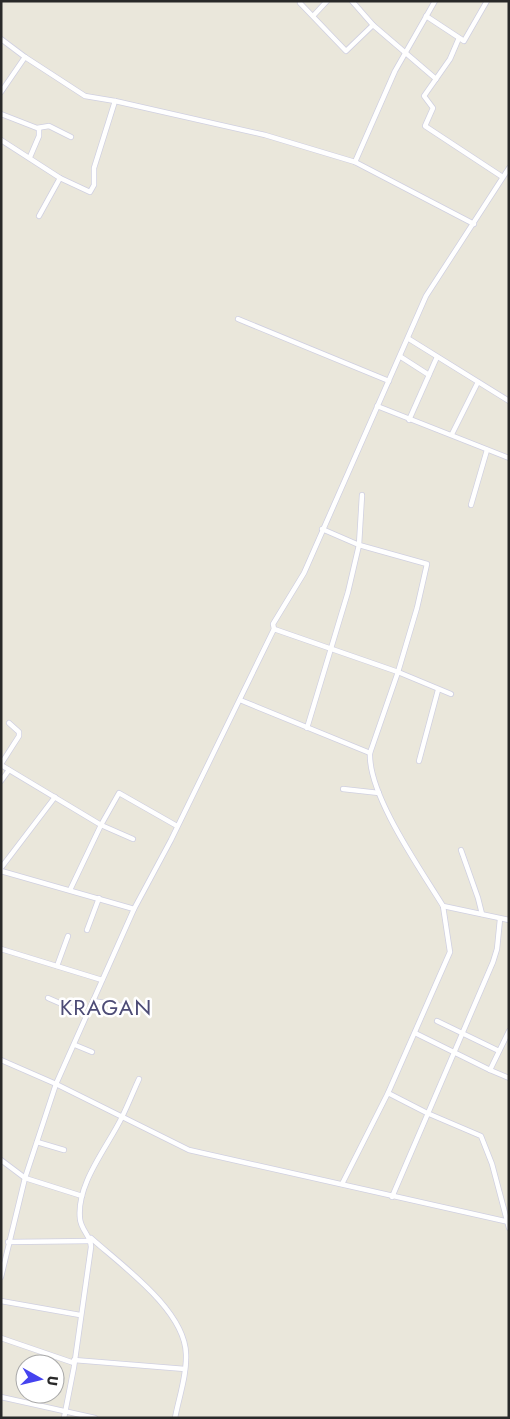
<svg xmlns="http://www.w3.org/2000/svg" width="510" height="1419" font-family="Jost,sans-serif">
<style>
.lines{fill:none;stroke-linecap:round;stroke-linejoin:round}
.street-casing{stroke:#d0d0e1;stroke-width:6}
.street{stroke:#fff;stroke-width:4.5}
.labels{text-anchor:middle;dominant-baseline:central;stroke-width:5;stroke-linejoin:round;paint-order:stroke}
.quarter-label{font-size:22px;letter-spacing:1px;fill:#4d4c76;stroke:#fff}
</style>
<rect width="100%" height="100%" fill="#eae7db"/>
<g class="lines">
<defs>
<g id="street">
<path d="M352,1L373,25L436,79"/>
<path d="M300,3L346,51L373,25"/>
<path d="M314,15L327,1"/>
<path d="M426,16L464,41L487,1"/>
<path d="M459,38L450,59L424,96L433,108L425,126L501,176"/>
<path d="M1,39L25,57"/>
<path d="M1,92L25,57L85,96L115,101L265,135L355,162L474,224"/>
<path d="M1,114L37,128L49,126L71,137"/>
<path d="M1,140L60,178L90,192L94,185V168L115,101"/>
<path d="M30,157L39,136V128"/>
<path d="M355,162L395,71L435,1"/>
<path d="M39,216L60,178"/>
<path d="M238,319L389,381"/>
<path d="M409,339L509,401"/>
<path d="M401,357L429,375"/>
<path d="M377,406L509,458"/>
<path d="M409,420L437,357"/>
<path d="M452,434L478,382"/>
<path d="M471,505L487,450"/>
<path d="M322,529L359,545L427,564L417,608L398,672L370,753C368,795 421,870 443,906L509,920"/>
<path d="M274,629L398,672L451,694"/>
<path d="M240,700L370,753"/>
<path d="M307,728L348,592L359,545L362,495"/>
<path d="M419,761L438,690"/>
<path d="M1,764L19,736V732L9,723"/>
<path d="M1,765L101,825L70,890"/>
<path d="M1,781L9,770"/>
<path d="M343,789L379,793"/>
<path d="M133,839L101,825L119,793L177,826"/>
<path d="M461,850L478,898L482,914"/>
<path d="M1,868L55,797"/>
<path d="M1,871L134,909"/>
<path d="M87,930L99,898"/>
<path d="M1,949L102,980"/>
<path d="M57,966L68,936"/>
<path d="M48,998L87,1015"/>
<path d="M93,1001L128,1007"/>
<path d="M437,1021L499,1051"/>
<path d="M415,1033L490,1070L509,1031"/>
<path d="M75,1045L92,1052"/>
<path d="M1,1060L56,1084L189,1150L509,1222"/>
<path d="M490,1070L509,1078"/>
<path d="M388,1093L427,1113L481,1136L492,1164L509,1228"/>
<path d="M37,1142L64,1150"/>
<path d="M1,1160L25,1178L82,1196"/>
<path d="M342,1184L388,1093L450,952L443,906"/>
<path d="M392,1197L493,962L497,949L500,919"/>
<path d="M91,1238C121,1265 185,1310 186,1354C187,1375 179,1397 175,1418"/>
<path d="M8,1242L91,1241"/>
<path d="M1,1277L25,1178L56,1084L134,909L171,840L274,629L273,624L304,573L426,296L509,168"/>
<path d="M1,1301L80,1315"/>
<path d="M1,1338L74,1363"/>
<path d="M74,1360L185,1369"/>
<path d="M1,1397L95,1418"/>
<path d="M64,1418L74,1367L91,1247C91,1236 81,1230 80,1219C76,1184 107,1148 122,1117C128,1105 133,1092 139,1079"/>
</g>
</defs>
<!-- street casing -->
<use href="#street" class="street-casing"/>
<!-- street -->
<use href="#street" class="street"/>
</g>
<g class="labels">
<!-- quarter labels -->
<g class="quarter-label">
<text x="106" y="1007">KRAGAN</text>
</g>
</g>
<!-- border -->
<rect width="510" height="1419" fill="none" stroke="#292929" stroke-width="5"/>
<!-- north arrow -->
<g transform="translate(40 1379) rotate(98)"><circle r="24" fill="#ffffff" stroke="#a9a9a9"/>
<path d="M0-4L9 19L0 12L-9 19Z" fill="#4543ef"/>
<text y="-8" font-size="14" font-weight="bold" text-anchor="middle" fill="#292929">U</text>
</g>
</svg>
